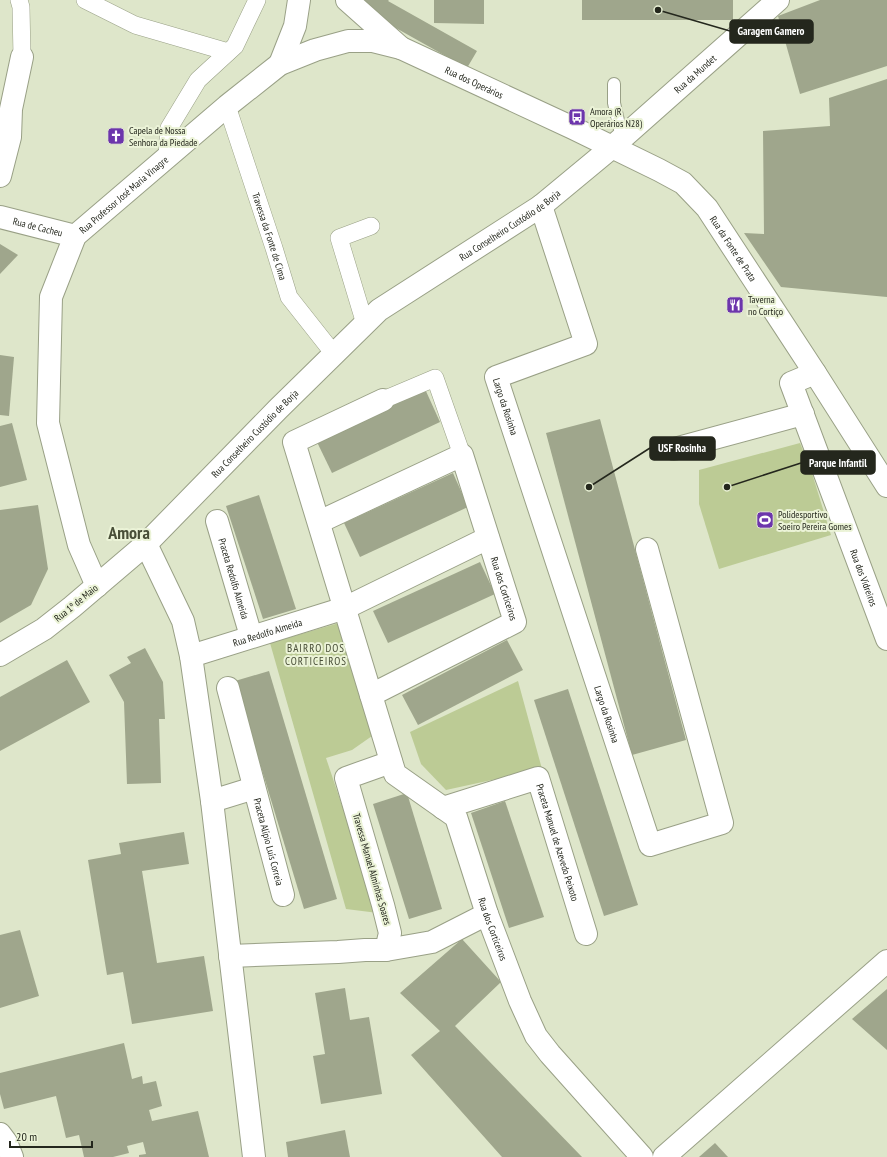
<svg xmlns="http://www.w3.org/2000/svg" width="887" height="1157" font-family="'PT Sans Narrow',sans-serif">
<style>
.green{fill:#bccb95}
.building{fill:#9fa68c}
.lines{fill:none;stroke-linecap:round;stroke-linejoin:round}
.service-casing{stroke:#99a086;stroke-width:14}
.pedestrian-casing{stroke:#99a086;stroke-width:18}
.minor-casing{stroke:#99a086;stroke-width:24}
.tertiary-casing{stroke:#99a086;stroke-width:24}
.service{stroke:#fff;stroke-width:12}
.pedestrian{stroke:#fff;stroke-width:17}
.minor{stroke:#fff;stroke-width:22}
.tertiary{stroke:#fff;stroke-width:22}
.labels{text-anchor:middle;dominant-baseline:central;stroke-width:4;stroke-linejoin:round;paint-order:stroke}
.street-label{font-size:10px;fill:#24271d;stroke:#ebf3d7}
.poi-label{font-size:10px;fill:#24271d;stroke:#ebf3d7;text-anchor:start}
.neighbourhood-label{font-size:11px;letter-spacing:1px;fill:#484e37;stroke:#ebf3d7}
.town-label{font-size:18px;font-weight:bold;fill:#484e37;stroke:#ebf3d7}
.leader{fill:none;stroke:#24271d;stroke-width:1.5}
.callout-dot{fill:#24271d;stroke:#ebf3d7;stroke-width:1.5}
.callout{fill:#24271d;stroke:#24271d;stroke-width:1.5}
.callout-label{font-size:11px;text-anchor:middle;font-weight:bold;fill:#fff}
</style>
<rect width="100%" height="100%" fill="#dee6ca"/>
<!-- green -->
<g class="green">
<path d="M800,443L811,470L831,535L719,569L699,504V470Z"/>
<path d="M339,623L372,736L352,750L326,758L378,913L346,909L270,643Z"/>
<path d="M518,681L542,769L446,790L421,764L410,732Z"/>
</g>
<!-- building -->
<g class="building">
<path d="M361,0H389L388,1L477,51L467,68L387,23Z"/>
<path d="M434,0H484V24L434,23Z"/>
<rect x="582" y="0" width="151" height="20"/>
<path d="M820,0H887V66L800,94L778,16Z"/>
<path d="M887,79V297L781,287L744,233L764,234L763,131L830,126L829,98Z"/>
<path d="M0,244L18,255L0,274Z"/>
<path d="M0,355L14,357L9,416L0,415Z"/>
<path d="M425,389L440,422L332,473L316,440Z"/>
<path d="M600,419L686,740L632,755L546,433Z"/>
<path d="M12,423L27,480L0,487V426Z"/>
<path d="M453,473L468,507L360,557L344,523Z"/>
<path d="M259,495L296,609L263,619L226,506Z"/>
<path d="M38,505L48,569L31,605L0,623V510Z"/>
<path d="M480,562L495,594L388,643L373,611Z"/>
<path d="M507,640L523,670L418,725L402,695Z"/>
<path d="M145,648L163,682L165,719H159L161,783L127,784L124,702L109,675L131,663L127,657Z"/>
<path d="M67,660L90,702L0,751V697Z"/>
<path d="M269,671L337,899L304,909L235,681Z"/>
<path d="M568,689L638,905L604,916L534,700Z"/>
<path d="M407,793L442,909L409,919L373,804Z"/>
<path d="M505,801L544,917L509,928L471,813Z"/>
<path d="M184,832L189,864L142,871L157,963L204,956L213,1011L132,1024L123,972L107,975L88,860L121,854L119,843Z"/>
<path d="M20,930L39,996L0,1008V935Z"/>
<path d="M462,939L501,982L455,1026L582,1157H502L411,1055L440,1031L400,993Z"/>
<path d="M345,988L350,1020L369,1017L382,1094L321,1104L313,1056L325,1054L315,993Z"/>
<path d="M887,989V1050L852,1019Z"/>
<path d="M124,1043L132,1079L142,1076L143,1084L156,1081L162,1106L149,1110L152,1121L198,1111L209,1157H139V1155L146,1154L143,1142L127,1146L129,1153L113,1157H84L79,1135L66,1138L56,1096L4,1109L0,1094V1073Z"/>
<path d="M345,1130L350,1157H288L286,1142Z"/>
<path d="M715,1143L728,1157H699Z"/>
</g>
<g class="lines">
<defs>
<path id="service" d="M614,84V103L622,138"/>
<g id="pedestrian">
<path d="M19,0L21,7L22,57"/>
<path d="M85,0L135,25L228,52"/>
<path id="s1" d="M227,106L274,248L289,297L334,354"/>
<path d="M167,157L169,128L198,80L235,46L257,0"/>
<path d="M365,324L339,238L371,226"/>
<path d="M383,400L435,378L462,455"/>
</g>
<g id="minor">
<path id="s2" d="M611,148L778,0"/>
<path d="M0,176L10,137L11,109L22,57"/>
<path id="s3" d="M541,206L586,344L496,377L650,845L722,823L647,549"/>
<path id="s4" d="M0,217L75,236"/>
<path id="s5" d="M815,373L791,383L887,639"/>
<path id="s6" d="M383,400L294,442L395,774L456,817L487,914L520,1001L536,1036L550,1054L642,1157"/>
<path d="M674,449L803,414"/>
<path id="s7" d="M217,521L251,636"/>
<path id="s8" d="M319,522L462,455L515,622L371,695"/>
<path d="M146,544L183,621L191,656L212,801L254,1157"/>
<path id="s9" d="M191,656L345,608L488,538"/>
<path id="s10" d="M228,688L283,895"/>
<path d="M212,801L254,788"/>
<path id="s11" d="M443,808L538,778L586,934"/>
<path d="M386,950L390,933L383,905L346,778L391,762"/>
<path d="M230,956L338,952L365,950H386L415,945L432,942L487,914"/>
<path d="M0,1134L6,1142L12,1157"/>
<path d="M664,1157L887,961"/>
</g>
<g id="tertiary">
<path id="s12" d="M347,0L401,48L573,128L659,170L683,183L707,208L815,373L887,486"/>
<path d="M280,64L295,26L299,0"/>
<path id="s13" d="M97,586L79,545L48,423L51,297L75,236L227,106L280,64L315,50L348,41H373L401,48"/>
<path id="s14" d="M0,655L44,629L72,607L146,544L278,409L379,310L541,206L611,148"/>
</g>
</defs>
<!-- service casing -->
<use href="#service" class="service-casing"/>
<!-- pedestrian casing -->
<use href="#pedestrian" class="pedestrian-casing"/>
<!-- minor casing -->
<use href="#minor" class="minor-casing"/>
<!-- tertiary casing -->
<use href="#tertiary" class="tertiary-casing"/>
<!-- service -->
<use href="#service" class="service"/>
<!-- pedestrian -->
<use href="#pedestrian" class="pedestrian"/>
<!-- minor -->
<use href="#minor" class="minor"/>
<!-- tertiary -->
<use href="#tertiary" class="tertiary"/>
</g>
<!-- icons -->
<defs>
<symbol id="bus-square" viewBox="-11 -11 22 22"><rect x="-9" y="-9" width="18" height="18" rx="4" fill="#6c35ac" stroke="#ebf3d7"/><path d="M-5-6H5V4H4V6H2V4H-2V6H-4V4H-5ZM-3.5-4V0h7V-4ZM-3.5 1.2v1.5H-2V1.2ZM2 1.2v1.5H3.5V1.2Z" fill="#fff"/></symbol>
<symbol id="church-square" viewBox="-11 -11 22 22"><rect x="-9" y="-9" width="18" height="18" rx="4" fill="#6c35ac" stroke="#ebf3d7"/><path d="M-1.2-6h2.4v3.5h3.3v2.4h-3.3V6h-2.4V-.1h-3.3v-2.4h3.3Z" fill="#fff"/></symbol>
<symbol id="restaurant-square" viewBox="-11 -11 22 22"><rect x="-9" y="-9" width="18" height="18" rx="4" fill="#6c35ac" stroke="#ebf3d7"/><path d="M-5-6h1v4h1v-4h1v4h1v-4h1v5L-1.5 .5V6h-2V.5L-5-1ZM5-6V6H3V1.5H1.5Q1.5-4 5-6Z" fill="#fff"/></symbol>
<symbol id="stadium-square" viewBox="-11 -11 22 22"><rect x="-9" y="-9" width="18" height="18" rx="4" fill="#6c35ac" stroke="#ebf3d7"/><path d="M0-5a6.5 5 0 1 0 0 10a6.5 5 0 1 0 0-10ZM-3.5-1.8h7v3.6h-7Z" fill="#fff"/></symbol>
</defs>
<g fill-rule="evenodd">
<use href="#bus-square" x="567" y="107" width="20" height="20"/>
<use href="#church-square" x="106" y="126" width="20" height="20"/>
<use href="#restaurant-square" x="725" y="295" width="20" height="20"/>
<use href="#stadium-square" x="755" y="510" width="20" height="20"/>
</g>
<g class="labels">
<!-- street labels -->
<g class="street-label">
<text stroke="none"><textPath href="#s2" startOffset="112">Rua da Mundet</textPath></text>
<text stroke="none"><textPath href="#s12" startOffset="153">Rua dos Operários</textPath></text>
<text stroke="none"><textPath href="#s13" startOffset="426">Rua Professor José Maria Vinagre</textPath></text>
<text stroke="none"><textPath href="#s14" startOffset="670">Rua Conselheiro Custódio de Borja</textPath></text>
<text stroke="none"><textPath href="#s4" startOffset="39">Rua de Cacheu</textPath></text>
<text stroke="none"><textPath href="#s1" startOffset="137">Travessa da Fonte de Cima</textPath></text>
<text stroke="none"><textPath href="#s12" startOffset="468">Rua da Fonte de Prata</textPath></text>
<text stroke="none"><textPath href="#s3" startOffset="272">Largo da Rosinha</textPath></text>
<text stroke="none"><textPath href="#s14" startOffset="339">Rua Conselheiro Custódio de Borja</textPath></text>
<text stroke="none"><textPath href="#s5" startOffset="234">Rua dos Vidreiros</textPath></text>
<text stroke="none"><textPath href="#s7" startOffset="60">Praceta Redolfo Almeida</textPath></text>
<text stroke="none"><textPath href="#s8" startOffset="298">Rua dos Corticeiros</textPath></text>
<text transform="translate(76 603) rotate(-39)">Rua 1º de Maio</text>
<text stroke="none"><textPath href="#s9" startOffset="80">Rua Redolfo Almeida</textPath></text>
<text stroke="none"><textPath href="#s3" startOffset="596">Largo da Rosinha</textPath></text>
<text stroke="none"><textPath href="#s10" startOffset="159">Praceta Alípio Luís Correia</textPath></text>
<text stroke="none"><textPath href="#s11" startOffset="167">Praceta Manuel de Azevedo Peixoto</textPath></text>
<text transform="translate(372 869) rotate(74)">Travessa Manuel Alminhas Soares</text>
<text stroke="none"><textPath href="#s6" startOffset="638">Rua dos Corticeiros</textPath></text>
</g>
<!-- poi labels -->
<g class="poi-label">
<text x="590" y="111">Amora (R<tspan x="590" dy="12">Operários N28)</tspan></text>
<text x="129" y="130">Capela de Nossa<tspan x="129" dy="12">Senhora da Piedade</tspan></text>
<text x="748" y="299">Taverna<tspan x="748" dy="12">no Cortiço</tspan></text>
<text x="778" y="514">Polidesportivo<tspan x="778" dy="12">Soeiro Pereira Gomes</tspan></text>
</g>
<!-- neighbourhood labels -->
<g class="neighbourhood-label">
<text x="316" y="648">BAIRRO DOS<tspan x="316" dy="13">CORTICEIROS</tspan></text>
</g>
<!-- town labels -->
<g class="town-label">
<text x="129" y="532">Amora</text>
</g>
</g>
<!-- callouts -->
<path class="leader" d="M658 10L730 31M589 487L650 448M727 487L801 463"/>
<g class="callout-dot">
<circle cx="658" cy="10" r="4"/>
<circle cx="589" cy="487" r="4"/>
<circle cx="727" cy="487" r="4"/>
</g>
<g class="callout">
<rect x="730" y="20" width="83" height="23" rx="4"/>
<rect x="650" y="437" width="65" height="23" rx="4"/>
<rect x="801" y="451" width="74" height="23" rx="4"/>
</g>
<g class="callout-label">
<text x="771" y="35">Garagem Gamero</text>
<text x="682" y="452">USF Rosinha</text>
<text x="838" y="467">Parque Infantil</text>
</g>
<!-- scale -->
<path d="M10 1141v6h82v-6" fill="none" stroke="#24271d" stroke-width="2"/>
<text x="16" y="1141" font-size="12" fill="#24271d" stroke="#ebf3d7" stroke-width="3" paint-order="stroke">20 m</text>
</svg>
